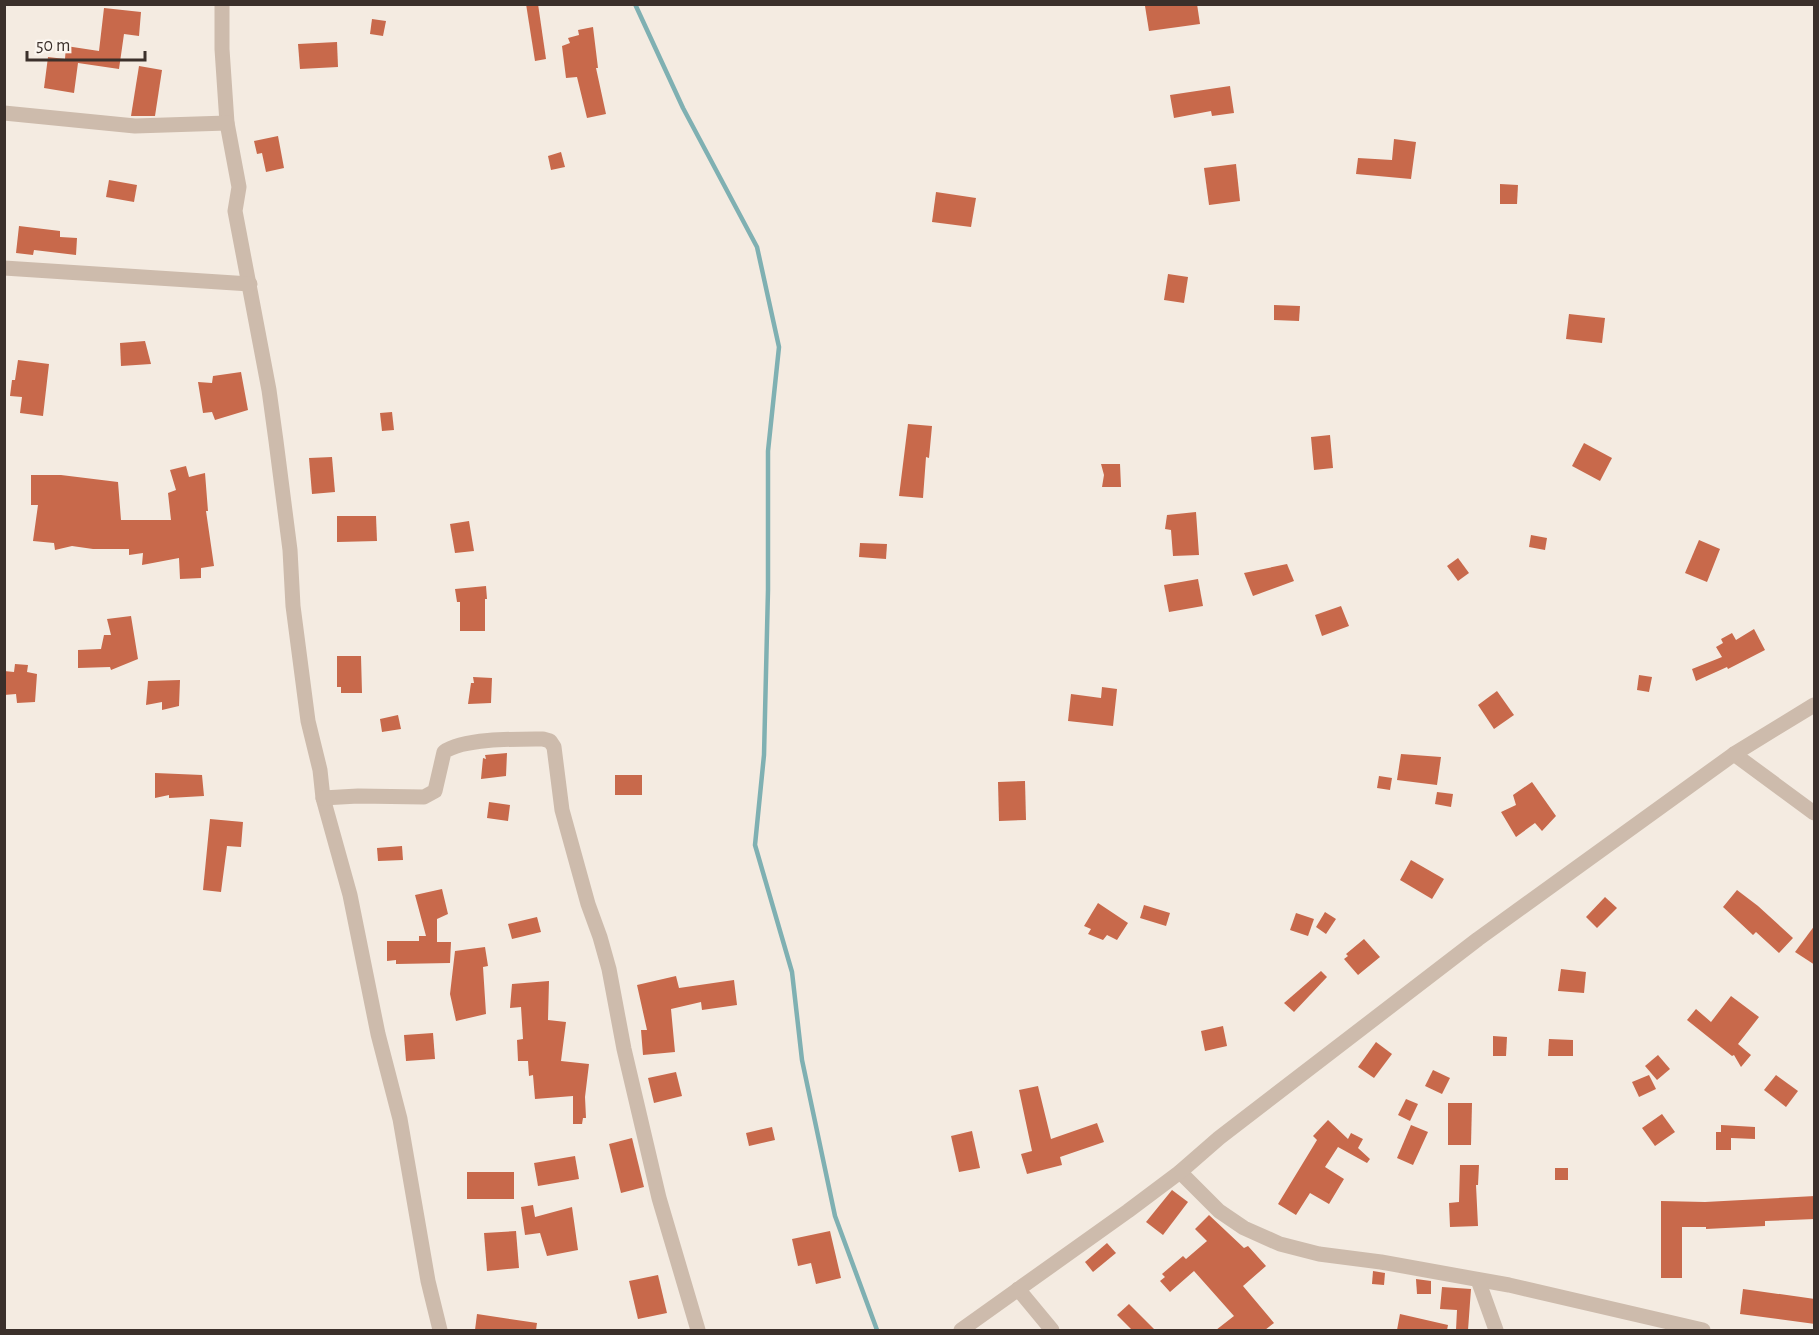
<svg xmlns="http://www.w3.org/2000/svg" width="1819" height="1335" font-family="'Alegreya Sans',sans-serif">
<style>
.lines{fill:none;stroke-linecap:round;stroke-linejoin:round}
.stream{stroke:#7fb0b2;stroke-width:4.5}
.building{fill:#c8694b}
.minor{stroke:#cdbbac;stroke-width:15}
</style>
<rect width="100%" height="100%" fill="#f4ebe1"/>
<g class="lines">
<!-- stream -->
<path class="stream" d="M635,4L683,108L757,247L779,347L768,451V590L764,755L755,845L792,972L802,1060L835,1216L877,1330"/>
</g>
<!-- building -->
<g class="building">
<path d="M526,4H538L546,59L535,61Z"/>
<path d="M1156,4H1197L1200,24L1149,31L1145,6Z"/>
<path d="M104,8L141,12L139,36L124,34L119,69L78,63L74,93L44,88L48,57L65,59L66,46L99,51Z"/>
<path d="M372,19L386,21L383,36L370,34Z"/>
<path d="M593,27L598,68H596L606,114L587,118L577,77L566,78L562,46L570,43L568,38L579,35L578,30Z"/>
<path d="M337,42L338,67L300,69L298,44Z"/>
<path d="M139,66L162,70L155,116H131Z"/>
<path d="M1230,86L1234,113L1212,116L1211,111L1174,118L1170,95Z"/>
<path d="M278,136L284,168L266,172L262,153L257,154L254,141Z"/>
<path d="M1394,139L1416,142L1411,179L1356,174L1358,158L1392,160Z"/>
<path d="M561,152L565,167L551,170L548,156Z"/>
<path d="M1236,164L1240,201L1209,205L1204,168Z"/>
<path d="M109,180L137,185L134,202L106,197Z"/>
<path d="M1500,184L1518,185L1517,204H1500Z"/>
<path d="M936,192L976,198L971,227L932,222Z"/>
<path d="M19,226L60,231V237L77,238L76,255L34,250L33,255L16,253Z"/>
<path d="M1168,274L1188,277L1184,303L1164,300Z"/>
<path d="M1274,305L1300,306L1299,321L1274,320Z"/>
<path d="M1569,314L1605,318L1602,343L1566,339Z"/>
<path d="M145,341L151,364L121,366L120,343Z"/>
<path d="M18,360L49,364L43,416L20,413L22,397L10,396L12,380H15Z"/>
<path d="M241,372L248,410L215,420L212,412L203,413L198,382L212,383L213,376Z"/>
<path d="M392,412L394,430L382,431L380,413Z"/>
<path d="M908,424L932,426L929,458L926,457L923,498L899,496Z"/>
<path d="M1330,435L1333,468L1314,470L1311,437Z"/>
<path d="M1584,443L1612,458L1600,481L1572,466Z"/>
<path d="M332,457L335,492L312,494L309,458Z"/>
<path d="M1101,464H1120L1121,487H1102L1104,475Z"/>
<path d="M186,466L189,477L205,473L208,511H206L214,566L201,568V578L180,579L179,558L142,565L143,553L129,555V549H93L72,546L55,550L54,543L33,541L38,505H31V475H61L118,482L121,520H171L168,493L176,490L170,470Z"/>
<path d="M1196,512L1199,555L1173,556L1171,530L1165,529L1167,515Z"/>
<path d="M337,516H376L377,541L337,542Z"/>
<path d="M469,521L474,551L455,553L450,524Z"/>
<path d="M1531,535L1547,538L1545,550L1529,547Z"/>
<path d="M1699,540L1720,549L1707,582L1685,573Z"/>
<path d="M860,543L887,544L886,559L859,557Z"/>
<path d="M1458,558L1469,573L1458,581L1447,566Z"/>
<path d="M1287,564L1294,581L1253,596L1244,573Z"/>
<path d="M1198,579L1203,606L1169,612L1164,585Z"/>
<path d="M486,586L487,599H485V631H460V602H457L455,589Z"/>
<path d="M1341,606L1349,626L1322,636L1315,615Z"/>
<path d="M131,616L138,659L111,670L110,667L78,668V650L101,649L104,635H111L107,619Z"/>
<path d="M1754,629L1765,650L1728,669L1727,667L1696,681L1692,669L1722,657L1716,647L1723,643L1721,639L1732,633L1736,640Z"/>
<path d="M337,656H361L362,693H341V687H337Z"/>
<path d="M15,664L28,665L27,672L37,674L35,702L17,703L16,694L4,695V671L14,672Z"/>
<path d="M1639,675L1652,677L1649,692L1637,690Z"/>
<path d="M473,677L492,678L491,703L468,704L471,683H474Z"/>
<path d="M180,680L179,706L162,710V702L146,705L148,681Z"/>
<path d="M1102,687L1117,689L1113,726L1068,721L1071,694L1101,698Z"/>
<path d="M1497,691L1514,715L1494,729L1478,705Z"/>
<path d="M398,715L401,729L382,732L380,719Z"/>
<path d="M507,753L506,776L481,779L483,758L486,759L485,755Z"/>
<path d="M1401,754L1441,757L1437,785L1397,780Z"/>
<path d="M155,773L202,775L204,796L169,798V795L155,798Z"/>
<rect x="615" y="775" width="27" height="20"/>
<path d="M1379,776L1392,778L1390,790L1377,788Z"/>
<path d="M1025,781L1026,820L999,821L998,782Z"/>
<path d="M1532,782L1556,816L1542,831L1535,823L1516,837L1501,812L1516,805L1513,795Z"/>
<path d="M1437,792L1453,794L1451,807L1435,804Z"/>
<path d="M489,802L510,805L508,821L487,818Z"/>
<path d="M210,819L243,822L241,847L227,846L221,892L203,890Z"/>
<path d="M402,846L403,860L378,861L377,848Z"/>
<path d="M1411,860L1444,879L1432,899L1400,880Z"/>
<path d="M442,889L448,914L437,919V942H451L450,963L396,964V960L387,961V941H419V936H426L415,895Z"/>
<path d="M1737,890L1758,906L1793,938L1779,953L1756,932L1753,935L1723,907Z"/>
<path d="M1605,897L1617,908L1597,928L1586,917Z"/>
<path d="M1098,903L1128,923L1117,940L1107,935L1103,940L1088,934L1091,929L1084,926Z"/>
<path d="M1144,905L1170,913L1166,926L1140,918Z"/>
<path d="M1325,912L1336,919L1326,934L1316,927Z"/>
<path d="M1296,913L1314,919L1308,936L1290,930Z"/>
<path d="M537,917L541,932L512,939L508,924Z"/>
<path d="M1815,925V965L1795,952Z"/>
<path d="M1364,939L1380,957L1358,975L1344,959L1348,956L1346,954Z"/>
<path d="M485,947L488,966L483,967L486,1014L456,1021L450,994L455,951Z"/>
<path d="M1561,969L1586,972L1584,993L1558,991Z"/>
<path d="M1321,971L1327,977L1294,1012L1284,1003Z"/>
<path d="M676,976L679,988L734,980L737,1005L702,1010L701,1002L671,1009L675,1052L643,1055L641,1030H647L637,985Z"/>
<path d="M549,981L548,1020L566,1022L561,1061L589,1064L585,1097L586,1118H583L582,1124H573V1096L535,1099L533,1075L529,1076L528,1061H518L517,1040L523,1039L521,1007L510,1008L512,984Z"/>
<path d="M1731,996L1759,1017L1738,1044L1751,1055L1741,1067L1734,1055L1732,1056L1687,1020L1696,1009L1711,1022Z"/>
<path d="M1223,1026L1227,1046L1205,1051L1201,1031Z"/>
<path d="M433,1033L435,1059L406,1061L404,1035Z"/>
<path d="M1493,1036L1507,1037L1506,1056H1493Z"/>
<path d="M1549,1039L1573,1040V1056H1548Z"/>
<path d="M1376,1042L1392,1054L1374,1078L1358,1067Z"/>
<path d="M1658,1055L1670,1069L1657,1080L1645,1066Z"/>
<path d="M1433,1070L1450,1078L1442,1094L1425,1086Z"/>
<path d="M676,1072L682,1096L654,1103L648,1078Z"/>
<path d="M1649,1075L1656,1089L1639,1097L1632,1082Z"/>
<path d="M1776,1075L1798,1091L1786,1107L1764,1090Z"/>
<path d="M1038,1086L1051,1139L1097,1123L1104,1142L1060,1157L1062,1165L1027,1174L1021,1154L1032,1151L1019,1090Z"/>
<path d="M1406,1099L1418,1104L1410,1121L1398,1115Z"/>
<path d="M1448,1103H1472L1471,1145H1448Z"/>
<path d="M1662,1114L1675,1132L1655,1146L1642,1128Z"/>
<path d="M1328,1120L1348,1139L1351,1133L1363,1139L1358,1148L1370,1159L1367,1163L1338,1147L1325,1167L1344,1179L1329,1204L1310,1193L1296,1215L1278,1204L1317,1140L1313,1136Z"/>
<path d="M1411,1125L1428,1132L1413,1165L1397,1158Z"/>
<path d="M1721,1125L1755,1127V1139L1731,1138V1150H1716V1132H1721Z"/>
<path d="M772,1127L775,1140L749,1146L746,1133Z"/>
<path d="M972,1131L980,1168L959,1172L951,1136Z"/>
<path d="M632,1138L644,1187L621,1193L609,1144Z"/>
<path d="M575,1156L579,1179L538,1186L534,1163Z"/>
<path d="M1460,1165H1479L1478,1185H1476L1478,1226L1450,1227L1449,1203L1459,1202Z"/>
<rect x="1555" y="1168" width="13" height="12"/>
<rect x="467" y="1172" width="47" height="27"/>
<path d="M1172,1190L1188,1202L1163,1235L1146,1222Z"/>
<path d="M1815,1196V1219L1765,1221V1226L1706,1229V1227H1682V1278H1661V1201L1705,1202Z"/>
<path d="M533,1205L535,1217L572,1207L578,1250L547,1256L540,1233L525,1235L521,1207Z"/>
<path d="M1209,1215L1244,1248L1248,1246L1266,1266L1243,1286L1274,1323L1265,1330H1216L1234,1316L1194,1271L1170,1292L1160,1281L1165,1277L1162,1274L1183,1256L1186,1259L1207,1241L1195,1229Z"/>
<path d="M516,1231L519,1268L487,1271L484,1233Z"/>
<path d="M830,1231L841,1278L816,1284L811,1263L798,1266L792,1239Z"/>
<path d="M1107,1243L1116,1253L1093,1272L1085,1262Z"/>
<path d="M1373,1271L1385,1273L1384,1285L1372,1284Z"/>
<path d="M658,1275L667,1313L638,1319L629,1281Z"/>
<path d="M1416,1279L1431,1281V1294H1417Z"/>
<path d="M1442,1287L1471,1289L1468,1330H1456L1457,1310L1440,1309Z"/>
<path d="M1743,1289L1815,1299V1324L1740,1314Z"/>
<path d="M1129,1304L1155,1330H1132L1117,1315Z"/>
<path d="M477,1314L537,1323L536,1330H475Z"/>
<path d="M1400,1314L1448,1325L1447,1330H1397Z"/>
</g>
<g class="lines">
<!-- minor -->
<g class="minor">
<path d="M222,4V49L227,123L239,187L235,211L269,390L276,441L290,550L293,606L308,721L320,770L323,798L350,895L378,1034L400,1119L428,1281L440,1330"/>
<path d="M4,113L135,126L227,123"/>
<path d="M4,268L250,284"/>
<path d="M1734,754L1814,813"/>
<path d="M323,798L358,796L424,797L435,791L444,752C463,738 518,739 543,739L550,741L554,747L562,810L588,904L600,937L609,969L624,1049L659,1198L698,1330"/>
<path d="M1180,1172L1219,1211L1244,1228L1280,1244L1319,1254L1381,1262L1509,1285L1703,1330"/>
<path d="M1478,1280L1496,1330"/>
<path d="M1018,1289L1052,1330"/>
<path d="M961,1330L1128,1211L1180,1172L1219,1138L1478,939L1734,754L1814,705"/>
</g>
</g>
<!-- border -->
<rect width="1819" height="1335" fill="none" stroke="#3b302b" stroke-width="12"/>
<!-- scale -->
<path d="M27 51v9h118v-9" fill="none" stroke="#3b302b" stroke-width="3"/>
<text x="36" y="51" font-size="18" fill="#3b302b" stroke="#fbf5ee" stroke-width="4.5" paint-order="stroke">50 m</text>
</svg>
